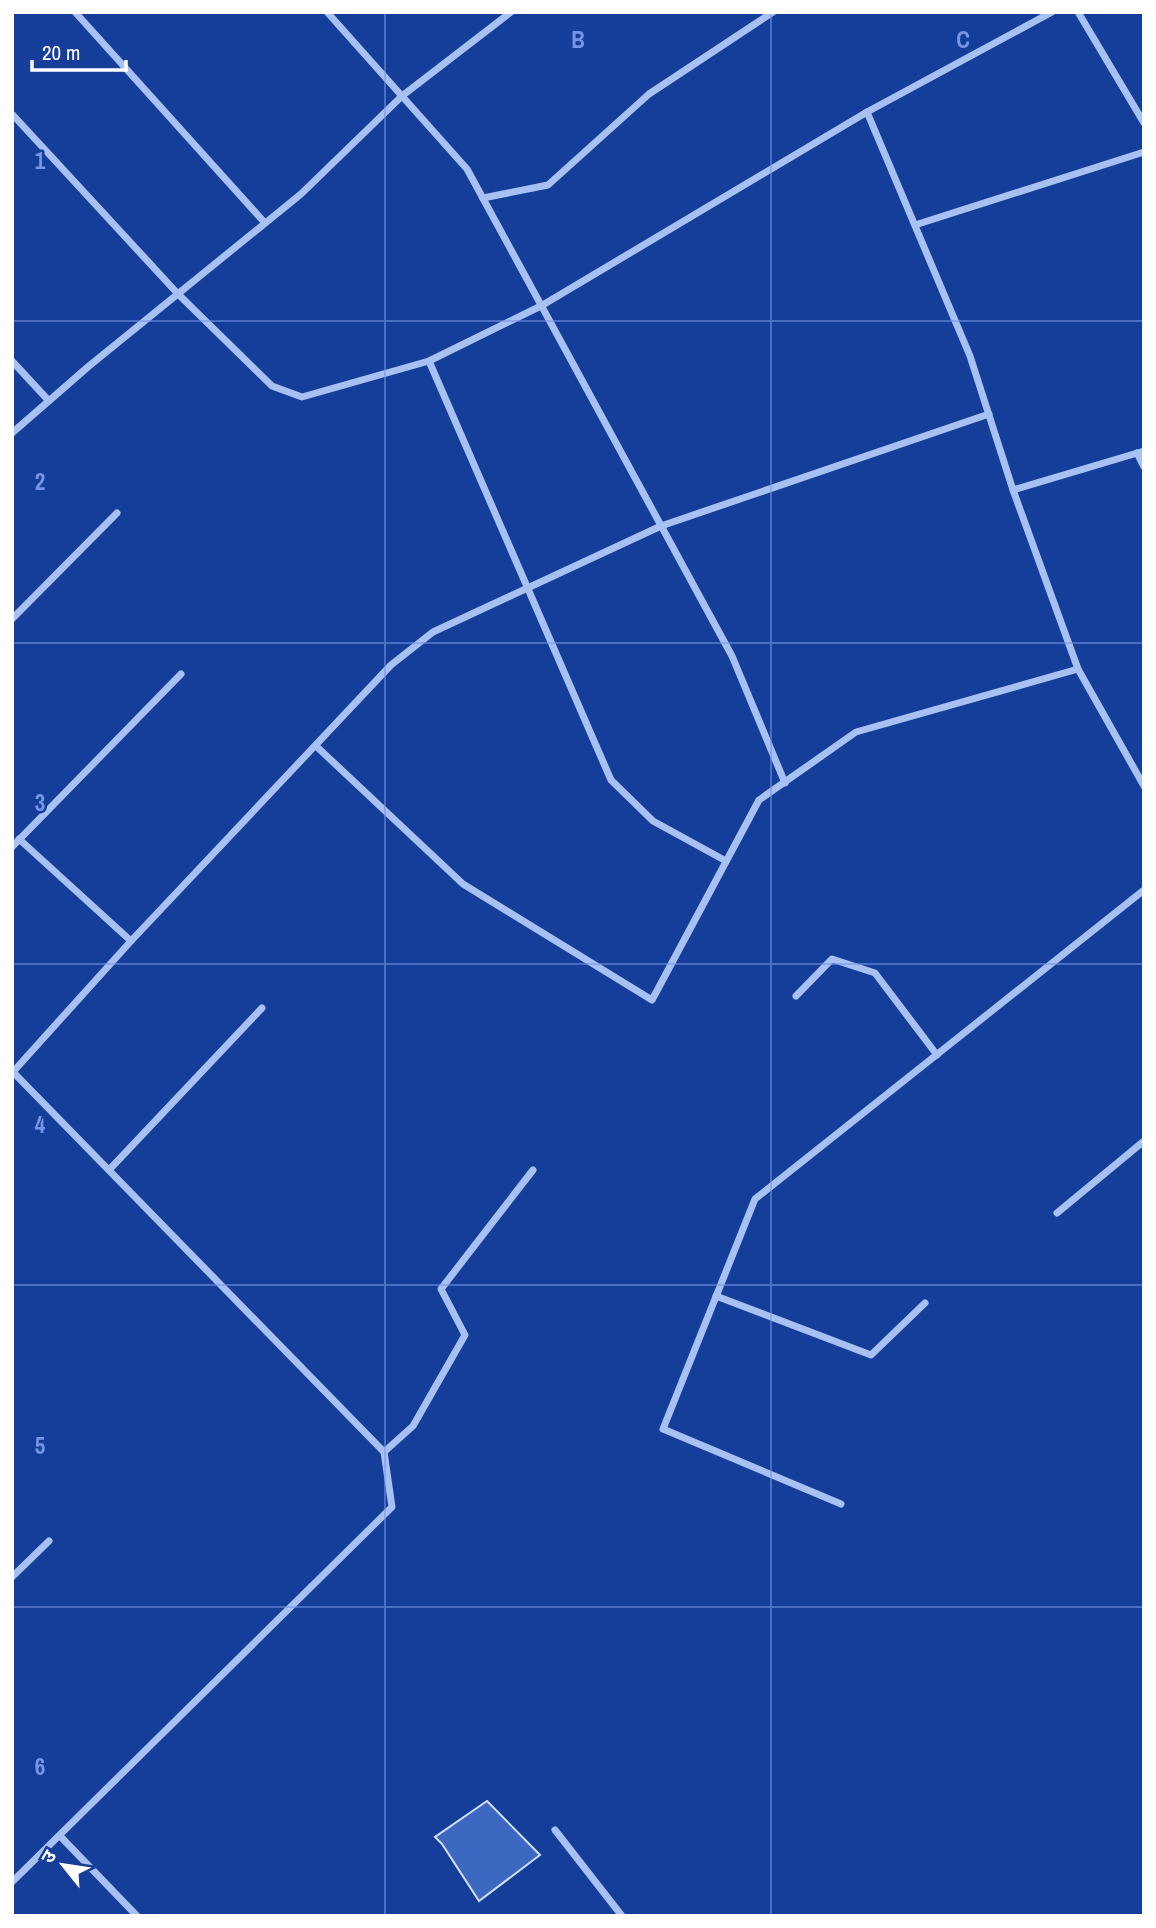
<svg xmlns="http://www.w3.org/2000/svg" width="1156" height="1928" font-family="'Archivo Narrow','Noto Sans Devanagari',sans-serif">
<style>
.building{fill:#3d68c1;stroke:#d0dffd;stroke-width:2}
.lines{fill:none;stroke-linecap:round;stroke-linejoin:round}
.street{stroke:#a8c1f3;stroke-width:7}
.grid{fill:none;stroke:#7795e8;stroke-width:2;stroke-opacity:0.55}
.grid-label{font-size:23px;text-anchor:middle;font-weight:bold;fill:#7795e8;stroke:#143e99;stroke-width:5;stroke-linejoin:round;paint-order:stroke}
</style>
<rect width="100%" height="100%" fill="#143e99"/>
<!-- building -->
<path class="building" d="M487,1801L540,1855L479,1901L442,1844L435,1837Z"/>
<g class="lines">
<!-- street -->
<g class="street">
<path d="M75,12L265,223"/>
<path d="M327,12L467,169L732,656L785,783"/>
<path d="M1052,12L867,112L970,356L1013,490L1078,669L1144,786"/>
<path d="M1078,12L1144,123"/>
<path d="M12,114L178,294L272,386L302,397L429,361L541,306L867,112"/>
<path d="M483,198L548,185L649,94L773,12"/>
<path d="M915,225L1144,152"/>
<path d="M12,361L49,401"/>
<path d="M429,361L611,780L653,821L726,861"/>
<path d="M12,433L89,366L301,194L402,96L511,12"/>
<path d="M1137,453L1144,467"/>
<path d="M1013,490L1144,451"/>
<path d="M12,619L117,513"/>
<path d="M316,746L463,884L652,1000L759,800L856,732L1078,669"/>
<path d="M19,839L131,941"/>
<path d="M12,847L181,674"/>
<path d="M796,996L832,959L875,973L937,1055"/>
<path d="M12,1073L131,941L391,665L433,632L661,526L989,414"/>
<path d="M109,1170L262,1008"/>
<path d="M1057,1213L1144,1141"/>
<path d="M716,1296L871,1355L925,1303"/>
<path d="M384,1452L413,1426L465,1335L441,1289L533,1170"/>
<path d="M841,1504L663,1429L755,1199L1144,890"/>
<path d="M12,1577L49,1541"/>
<path d="M555,1830L622,1916"/>
<path d="M60,1836L137,1916"/>
<path d="M12,1882L392,1507L384,1452L13,1072"/>
</g>
</g>
<!-- grid -->
<path class="grid" d="M385,12V1916M771,12V1916M12,321H1144M12,643H1144M12,964H1144M12,1285H1144M12,1607H1144"/>
<g class="grid-label">
<text x="578" y="48">B</text>
<text x="963" y="48">C</text>
<text x="40" y="169">1</text>
<text x="40" y="490">2</text>
<text x="40" y="811">3</text>
<text x="40" y="1133">4</text>
<text x="40" y="1454">5</text>
<text x="40" y="1775">6</text>
</g>
<!-- border -->
<rect width="1156" height="1928" fill="none" stroke="#ffffff" stroke-width="28"/>
<!-- north arrow -->
<g transform="translate(63 1865) rotate(300)" stroke="#143e99" stroke-width="5" paint-order="stroke">
<path d="M0-5L12 26L0 18L-12 26Z" fill="#ffffff"/>
<text y="-10" font-size="19" font-weight="bold" text-anchor="middle" fill="#ffffff">उ</text>
</g>
<!-- scale -->
<path d="M32 60v10h94v-10" fill="none" stroke="#ffffff" stroke-width="3.5"/>
<text x="42" y="60" font-size="21" fill="#ffffff" stroke="#143e99" stroke-width="5" paint-order="stroke">20 m</text>
</svg>
